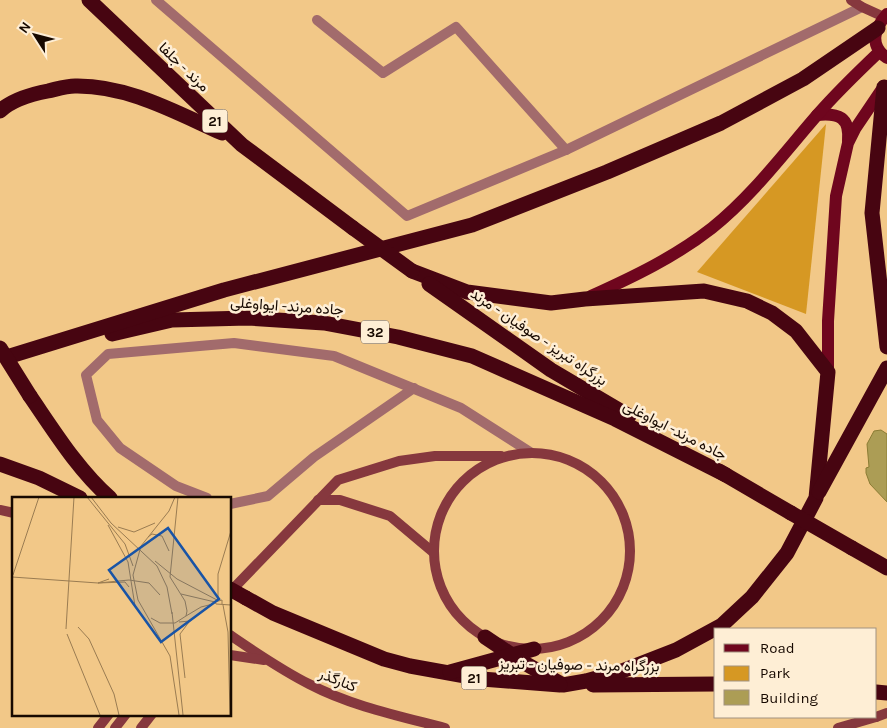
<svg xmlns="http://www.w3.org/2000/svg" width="887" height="728" font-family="Karla,Vazirmatn,sans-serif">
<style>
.green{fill:#d69823}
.building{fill:#ac9d55;stroke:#8b7c34}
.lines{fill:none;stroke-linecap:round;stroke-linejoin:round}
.street{stroke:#a26b6c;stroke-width:10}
.secondary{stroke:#86383e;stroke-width:10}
.primary{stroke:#6f061e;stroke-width:12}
.highway{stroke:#470511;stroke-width:15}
.highway-bridge{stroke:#470511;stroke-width:15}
.labels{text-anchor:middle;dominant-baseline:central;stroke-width:5;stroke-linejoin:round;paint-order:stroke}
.shield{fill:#feeed5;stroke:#5c4e40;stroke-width:1}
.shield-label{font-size:14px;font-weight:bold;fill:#170900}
.street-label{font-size:15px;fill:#170900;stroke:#feeed5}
.inset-road{fill:none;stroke:#9a7c52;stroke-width:1}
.view{fill:#1954a6;fill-opacity:0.15;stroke:#1954a6;stroke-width:2.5}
.inset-edge{fill:none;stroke:#170900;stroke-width:2.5}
</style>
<rect width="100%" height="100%" fill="#f2c888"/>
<!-- green -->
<path class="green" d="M826,124L806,314L697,272Z"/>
<!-- building -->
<path class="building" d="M881,430L887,434V502L870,484L866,473V468L869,467L867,444L874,431Z"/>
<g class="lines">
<!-- street -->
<g class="street">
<path d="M156,0L407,216L566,150L862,7"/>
<path d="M317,20L383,73L456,27L566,150"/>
<path d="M207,498L176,486L120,448L97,420L86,375L108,354L234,343L334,356L461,408L530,452"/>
<path d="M230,504L268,496L314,457L414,388"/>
</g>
<!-- secondary -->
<g class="secondary">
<path d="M851,0L862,7L884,17"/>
<circle cx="532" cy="551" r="98"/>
<path d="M318,500H340L390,516L434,553"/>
<path d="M0,510L14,513"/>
<path d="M230,592L338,480L399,461L435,456H501"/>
<path d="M230,635C255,652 281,670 309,684C351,706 399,716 445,728"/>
<path d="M230,655L264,660"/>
<path d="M876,717L887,713"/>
<path d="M98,728L109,714"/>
<path d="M115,728L126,714"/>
<path d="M141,728L152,714"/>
<path d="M838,728L876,717"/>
</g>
<!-- primary -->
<g class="primary">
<path d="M887,14C874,29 869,45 887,58"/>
<path d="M817,115C839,113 850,117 848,141"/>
<path d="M591,296C633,277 675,257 712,228C753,195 784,153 818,114C837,92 858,72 879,52"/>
<path d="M828,372V321L836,196L848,143L855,129L884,86"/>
</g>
<!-- highway -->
<g class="highway">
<path d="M89,0L242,145L353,228"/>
<path d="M884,87L872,213L887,347"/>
<path d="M0,111C12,100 32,94 48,91C57,89 66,86 75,86C127,85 175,112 222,133"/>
<path d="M412,271L467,292L551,303L585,299L704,291L747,301L772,313L796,331L828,372L816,498L787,553L752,597L722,625L676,650L622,671L586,681L563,685L521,661L485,637"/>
<path d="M429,284L551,370L629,416"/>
<path d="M112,334L172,320L248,318L324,323L398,337L472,356L615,419L726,475"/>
<path d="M7,357L224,290L472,225L607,172L721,123L803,79L878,28"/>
<path d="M30,396C54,431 78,470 110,498"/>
<path d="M0,464L39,478L80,498"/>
<path d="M719,471L791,513"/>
<path d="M819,492L887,368"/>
<path d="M852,548L887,568"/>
<path d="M246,598L273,613L384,659L410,666L482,679L560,685"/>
<path d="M450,672L534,649"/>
<path d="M593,685L716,684"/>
<path d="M876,692L887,693"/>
</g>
<!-- highway-bridge -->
<g class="highway-bridge">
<path d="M353,228L412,271"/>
<path d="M0,348L30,396"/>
<path d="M791,513L852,548"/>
<path d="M230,589L246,598"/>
</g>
</g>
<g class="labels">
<!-- shield labels -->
<g class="shield">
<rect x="202.5" y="109.5" width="25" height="23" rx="4"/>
<rect x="361" y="320.5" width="28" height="23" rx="4"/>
<rect x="461.5" y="666.5" width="25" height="23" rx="4"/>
</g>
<g class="shield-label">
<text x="215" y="121">21</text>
<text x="375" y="332">32</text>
<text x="474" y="678">21</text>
</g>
<!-- street labels -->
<g class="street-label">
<text transform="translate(184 67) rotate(44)">مرند - جلفا</text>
<text transform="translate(287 306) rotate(4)">جاده مرند- ایواوغلی</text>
<text transform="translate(539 337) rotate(34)">بزرگراه تبریز - صوفیان - مرند</text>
<text transform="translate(675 430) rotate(27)">جاده مرند- ایواوغلی</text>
<text transform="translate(579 665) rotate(1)">بزرگراه مرند - صوفیان - تبریز</text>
<text transform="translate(338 680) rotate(22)">کنارگذر</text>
</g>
</g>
<!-- overview -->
<g transform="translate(12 497)">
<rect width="219" height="219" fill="#f2c888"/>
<path class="inset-road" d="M75,0L113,47L121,69M79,0L99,26L145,69L155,90L160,117M163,0L157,14L129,49L121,78L126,103L158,159L167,218M96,28L116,65L123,109L147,142M106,30L122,35L143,26M136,40L140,37L150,39L157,54M143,64L165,82L205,103M1,78L27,0M0,80L86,86L117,83L137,86L148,98M97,82L86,86L113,85L117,90M169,97L203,105M206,103V77L219,34M210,107V103L203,105L204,107L219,108M211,108L216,135L218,218M160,115L171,218M174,119L189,110L201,107M139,121L148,126H163L174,119L175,114L173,104L158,80L166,0M167,125L178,124L200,107M66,130L77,142L102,197L107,218M54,132L62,0M55,137L88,218M173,181L168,137L177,125"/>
<path class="view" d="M156,31L207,102L149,145L97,73Z"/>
<rect width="219" height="219" class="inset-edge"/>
</g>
<!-- legend -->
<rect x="714" y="628" width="162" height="90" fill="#feeed5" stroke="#a29280"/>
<rect x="724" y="644" width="25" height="8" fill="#6f061e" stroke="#a29280"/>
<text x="760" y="653" font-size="15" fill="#170900">Road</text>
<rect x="724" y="666" width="25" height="15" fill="#d69823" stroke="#a29280"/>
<text x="760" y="678" font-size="15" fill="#170900">Park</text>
<rect x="724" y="690" width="25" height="15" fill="#ac9d55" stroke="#a29280"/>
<text x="760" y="703" font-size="15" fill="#170900">Building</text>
<!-- north arrow -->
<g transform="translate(35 35) rotate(306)" stroke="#feeed5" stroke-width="4" paint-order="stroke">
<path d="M0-4L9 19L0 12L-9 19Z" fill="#170900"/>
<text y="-8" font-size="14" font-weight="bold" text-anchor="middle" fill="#170900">N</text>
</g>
</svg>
